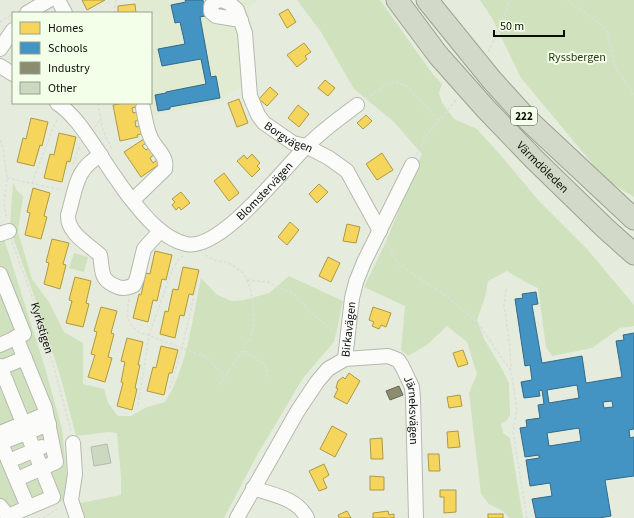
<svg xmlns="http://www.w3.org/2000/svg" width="634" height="518" font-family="'Source Sans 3',sans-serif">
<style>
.built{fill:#e0ebd1}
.green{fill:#d0e1bd}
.homes{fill:#f6d55c;stroke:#af9942}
.schools{fill:#4393c3;stroke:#326b8a;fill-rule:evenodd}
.industry{fill:#8c8c6e;stroke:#65664e}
.building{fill:#cdd8c0;stroke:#b4b9ad}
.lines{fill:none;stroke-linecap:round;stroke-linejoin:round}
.minor-casing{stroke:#b4b9ae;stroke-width:16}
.highway-casing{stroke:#9aa38d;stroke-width:23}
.path{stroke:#dcdeda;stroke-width:1.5;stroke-dasharray:3 2;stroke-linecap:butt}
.minor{stroke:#fbfcfa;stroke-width:14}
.highway{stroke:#d3d9c9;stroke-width:21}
.labels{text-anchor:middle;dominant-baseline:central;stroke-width:4;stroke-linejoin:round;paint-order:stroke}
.shield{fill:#f4ffe9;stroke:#505649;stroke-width:1}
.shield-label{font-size:11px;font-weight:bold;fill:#0a0e05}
.park-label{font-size:12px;fill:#2a3815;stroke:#f4ffe9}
.street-label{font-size:12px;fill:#0a0e05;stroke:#f4ffe9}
</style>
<rect width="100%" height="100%" fill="#e5ecdd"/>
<!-- built -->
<path class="built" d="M133,0H259L249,7L253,82L229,93L220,102L151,116L148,103H151V13H138L137,7Z"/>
<!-- green -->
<g class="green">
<path d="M297,0H380L432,73L442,84L439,93L442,103L454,119L477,129L503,158L539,201L588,250L634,305V326L620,328L592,348L552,356L546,347L538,288L529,284L507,271L488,281L486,294L477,320L484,339L501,367L509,383L510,415L506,421L501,424L503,433L510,438L523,518H509L503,511L489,504L481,494L469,393L477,374L467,342L447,326L428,344L408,356L401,350L405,306L364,287L384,246L422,154L393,121L354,89L321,32Z"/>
<path d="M480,0H634V197L606,180L521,78L492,18Z"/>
<path d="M13,183L17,191L23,196L18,232L32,279L49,302L64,332L83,343V384L104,389L108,403L118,416H131L147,407L165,402C188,366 192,319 201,278L217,295L232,301L244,300L269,293L289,276L343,301L334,342L303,378L256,457L224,518H84L80,503L121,495V477L117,433L109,432L76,436L62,382L41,315L14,240L10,225Z"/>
<path d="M0,226L45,368L62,429L68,489L63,501L18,518H0Z"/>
<path d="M74,253L88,257L84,272L69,268Z"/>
</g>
<!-- homes -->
<g class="homes">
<path d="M82,0H105L87,10Z"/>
<path d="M135,4L136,13H118V6Z"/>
<path d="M288,9L296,22L287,28L279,14Z"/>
<path d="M304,43L311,52L305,56L307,59L297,67L287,55Z"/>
<path d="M325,80L335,88L328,96L318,88Z"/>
<path d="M270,87L278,94L267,106L259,99Z"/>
<path d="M239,99L248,123L237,127L228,103Z"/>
<path d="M124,103H140V106L132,108L133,113L141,111L143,120L135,121L136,127L144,125L145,133L137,135L138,137L120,141L113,105Z"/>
<path d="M298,105L309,114L299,127L288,118Z"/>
<path d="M366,115L372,121L363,129L357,123Z"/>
<path d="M31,118L48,122L42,146L40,145L34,166L17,162L23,138L26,139Z"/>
<path d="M59,133L76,137L70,162L67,161L62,182L44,178L50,154L54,155Z"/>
<path d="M147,137L149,141L142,146L146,150L153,145L157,152L150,158L153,163L161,157L164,161L141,177L124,152Z"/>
<path d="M382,153L393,170L377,180L366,164Z"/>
<path d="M252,154L260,163L257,166L260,169L252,177L237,161L244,155L247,159Z"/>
<path d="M224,173L239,193L229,201L214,181Z"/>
<path d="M319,184L328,192L317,203L309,194Z"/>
<path d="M33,188L50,193L44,216L47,217L41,239L25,235L30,213L27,212Z"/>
<path d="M181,192L190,203L181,210L179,207L176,210L172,205L175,202L172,199Z"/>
<path d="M290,222L299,230L287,245L278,237Z"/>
<path d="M347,224L360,227L356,243L343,241Z"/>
<path d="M52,239L69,243L63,264L66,265L60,289L44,284L49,263L46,262Z"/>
<path d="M155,251L172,255L166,280L162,279L157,301L153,300L148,322L133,318L139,294L141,295L146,273L150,274Z"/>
<path d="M328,257L340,263L331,282L319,276Z"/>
<path d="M183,267L199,270L193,295L189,294L184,316L180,315L175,338L160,334L165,311L168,312L173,289L178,290Z"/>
<path d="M75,277L91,281L86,303L89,304L83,327L66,323L72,301L69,300Z"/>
<path d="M101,307L117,311L111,333L114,334L108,357L112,358L105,382L88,377L95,355L91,354L97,332L94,331Z"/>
<path d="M373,307L391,313L386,327L381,325L379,329L372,326L374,322L369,320Z"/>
<path d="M127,338L143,342L138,365H140L135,388L137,389L132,410L117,406L123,383L121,382L125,362L121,361Z"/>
<path d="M161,346L178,350L172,373H169L164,395L147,391L153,367L156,368Z"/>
<path d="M463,350L468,364L458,367L453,353Z"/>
<path d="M349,373L360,381L347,404L334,397L338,389L336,388L338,381L343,377L345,379Z"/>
<path d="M460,395L462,406L449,408L447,397Z"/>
<path d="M332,426L347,434L335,457L320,449Z"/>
<path d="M458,431L460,447L448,448L447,432Z"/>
<path d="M382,438L383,459H371L370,439Z"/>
<path d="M428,454H439L440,471H429Z"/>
<path d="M324,464L329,475L323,479L327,488L319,491L309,471Z"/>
<path d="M370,476L384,477V490H370Z"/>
<path d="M440,490H456V512L444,513V497H440Z"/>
<path d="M347,511L351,518H339L338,515Z"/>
<path d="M388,511L389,515L394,514V518H373V513Z"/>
<rect x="488" y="514" width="15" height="4"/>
</g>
<!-- schools -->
<g class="schools">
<path d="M185,0H203L205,16L200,17L211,77L216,76L220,98L170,107V109L158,111L155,95L166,93V92L206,84L201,59L162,66L158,49L185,44L180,22L175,23L171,5L186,2Z"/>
<path d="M536,292L538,304L532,305L542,363L582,356L586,383L622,377L616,341L624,340L623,335L634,333V429L629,430L630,438L634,437V476L605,480L611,516L599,518H536L532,499L552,496L550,483L530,486L526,460L539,458V455L525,457L520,428L527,427L526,420L540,418L538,405L544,404L542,390L539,391L540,396L524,398L521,382L532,380L530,365L525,366L515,299L523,298L522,294ZM577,385L579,398L549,403L547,390ZM612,401L613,407L604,408L603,402ZM579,428L581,441L549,446L547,433Z"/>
</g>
<!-- industry -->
<path class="industry" d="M399,386L403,395L390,400L386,391Z"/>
<!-- building -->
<path class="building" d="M107,444L111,463L94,466L91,447Z"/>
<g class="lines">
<defs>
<g id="minor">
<path d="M58,0L65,13"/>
<path d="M27,13L49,0"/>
<path id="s2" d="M241,20L216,16L211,12V6L216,1L222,0L229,3L237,10L245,33L250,96L258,115L264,123L293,143L306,146L329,158L347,171L380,231"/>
<path d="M0,49L13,30"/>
<path d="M0,66L13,74"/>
<path id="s3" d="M57,103C75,115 86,134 98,151C107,166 117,180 127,194C142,213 161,238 186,244C220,252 283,169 306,147C321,131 340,118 357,105"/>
<path d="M101,155C75,169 76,189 68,215C67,233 88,244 100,255C103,271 99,280 118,287C123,289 128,288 134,285L137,278L144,249L160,231"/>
<path d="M133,200L165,169C168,155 154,148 150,136C146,127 145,117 143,108"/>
<path d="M0,234L9,231"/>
<path d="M0,274L24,334L0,345"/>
<path d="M16,337L45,408L56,462L24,476"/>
<path id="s4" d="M345,359L352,298L356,282L364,262L412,165"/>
<path d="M0,366L53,497L8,516L0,506"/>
<path d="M0,368L25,358"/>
<path d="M0,433L46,414"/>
<path d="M8,440L49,424"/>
<path d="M0,441L28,507"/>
<path d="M73,443L75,474L71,500L77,518"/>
<path d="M16,458L42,447"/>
<path d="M253,488C273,495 297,498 307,518"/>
<path id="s5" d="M237,518L297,412L317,382L328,369L345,359L388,356L398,360L402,366L412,387L413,398L416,518"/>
</g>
<g id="highway">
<path id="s6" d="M397,0L438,55L486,109L534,159L605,228L634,254"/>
<path d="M427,0L491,79L528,120L634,219"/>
</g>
</defs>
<!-- minor casing -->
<use href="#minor" class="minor-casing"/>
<!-- highway casing -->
<use href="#highway" class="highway-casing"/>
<!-- path -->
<g class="path">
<path d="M567,0L606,28L616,69L634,94"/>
<path d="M114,13L116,0"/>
<path d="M0,22L13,14"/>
<path d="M488,52L494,40L510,0"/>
<path d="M366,99L387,84L396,82L407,86L439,121"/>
<path d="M98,103L103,131L112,149"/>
<path d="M95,127L100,120"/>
<path d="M0,140L3,148L7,178L4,205L7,219"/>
<path d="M416,155L426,136L457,99"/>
<path d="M73,164L80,145"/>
<path d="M7,178L62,190"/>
<path d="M32,183L53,128L58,118"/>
<path d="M386,241L399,264L415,276L444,294L477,322L511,371L517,409L513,432L527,518"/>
<path id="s1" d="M12,242L35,304L53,364L71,431"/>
<path d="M247,280L268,282L294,294L313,315L337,333"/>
<path d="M506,289L504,305L510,347L511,369"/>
<path d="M129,299C127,313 126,324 139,332L206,357L216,368L223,373L228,372L250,339L254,322L253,303L250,287L244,274L237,268L227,262L216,261L204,254"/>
<path d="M244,351L261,362L267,369V379"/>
<path d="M220,385L228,372"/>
<path d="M170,388L182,348L197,283"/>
<path d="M138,405L149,335L155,318L173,268L179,259L183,256"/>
<path d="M43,518L57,509"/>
</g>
<!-- minor -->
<use href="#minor" class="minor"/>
<!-- highway -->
<use href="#highway" class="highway"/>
</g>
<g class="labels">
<!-- shield labels -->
<rect class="shield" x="511" y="107" width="26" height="18" rx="3"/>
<g class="shield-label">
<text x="524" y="116">222</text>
</g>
<!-- park labels -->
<g class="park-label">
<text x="577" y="57">Ryssbergen</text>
</g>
<!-- street labels -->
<g class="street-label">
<text stroke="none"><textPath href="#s2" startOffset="216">Borgvägen</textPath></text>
<text stroke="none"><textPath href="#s6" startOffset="222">Värmdöleden</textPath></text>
<text stroke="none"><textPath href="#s3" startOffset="292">Blomstervägen</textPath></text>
<text stroke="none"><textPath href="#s1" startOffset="91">Kyrkstigen</textPath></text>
<text stroke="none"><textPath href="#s4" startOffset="30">Birkavägen</textPath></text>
<text stroke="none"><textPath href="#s5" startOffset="302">Järneksvägen</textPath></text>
</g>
</g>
<!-- legend -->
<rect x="12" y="12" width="140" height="92" fill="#f4ffe9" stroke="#969f8e"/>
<rect x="20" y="22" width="20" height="12" fill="#f6d55c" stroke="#969f8e"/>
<text x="48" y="32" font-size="12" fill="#0a0e05">Homes</text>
<rect x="20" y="42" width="20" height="12" fill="#4393c3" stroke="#969f8e"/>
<text x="48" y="52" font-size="12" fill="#0a0e05">Schools</text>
<rect x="20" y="62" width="20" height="12" fill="#8c8c6e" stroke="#969f8e"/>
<text x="48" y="72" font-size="12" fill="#0a0e05">Industry</text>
<rect x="20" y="82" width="20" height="12" fill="#cdd8c0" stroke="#969f8e"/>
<text x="48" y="92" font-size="12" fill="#0a0e05">Other</text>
<!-- scale -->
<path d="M494 30v6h70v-6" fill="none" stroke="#0a0e05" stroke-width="2"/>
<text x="500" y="30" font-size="12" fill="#0a0e05" stroke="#f4ffe9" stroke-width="3" paint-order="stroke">50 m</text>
</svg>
